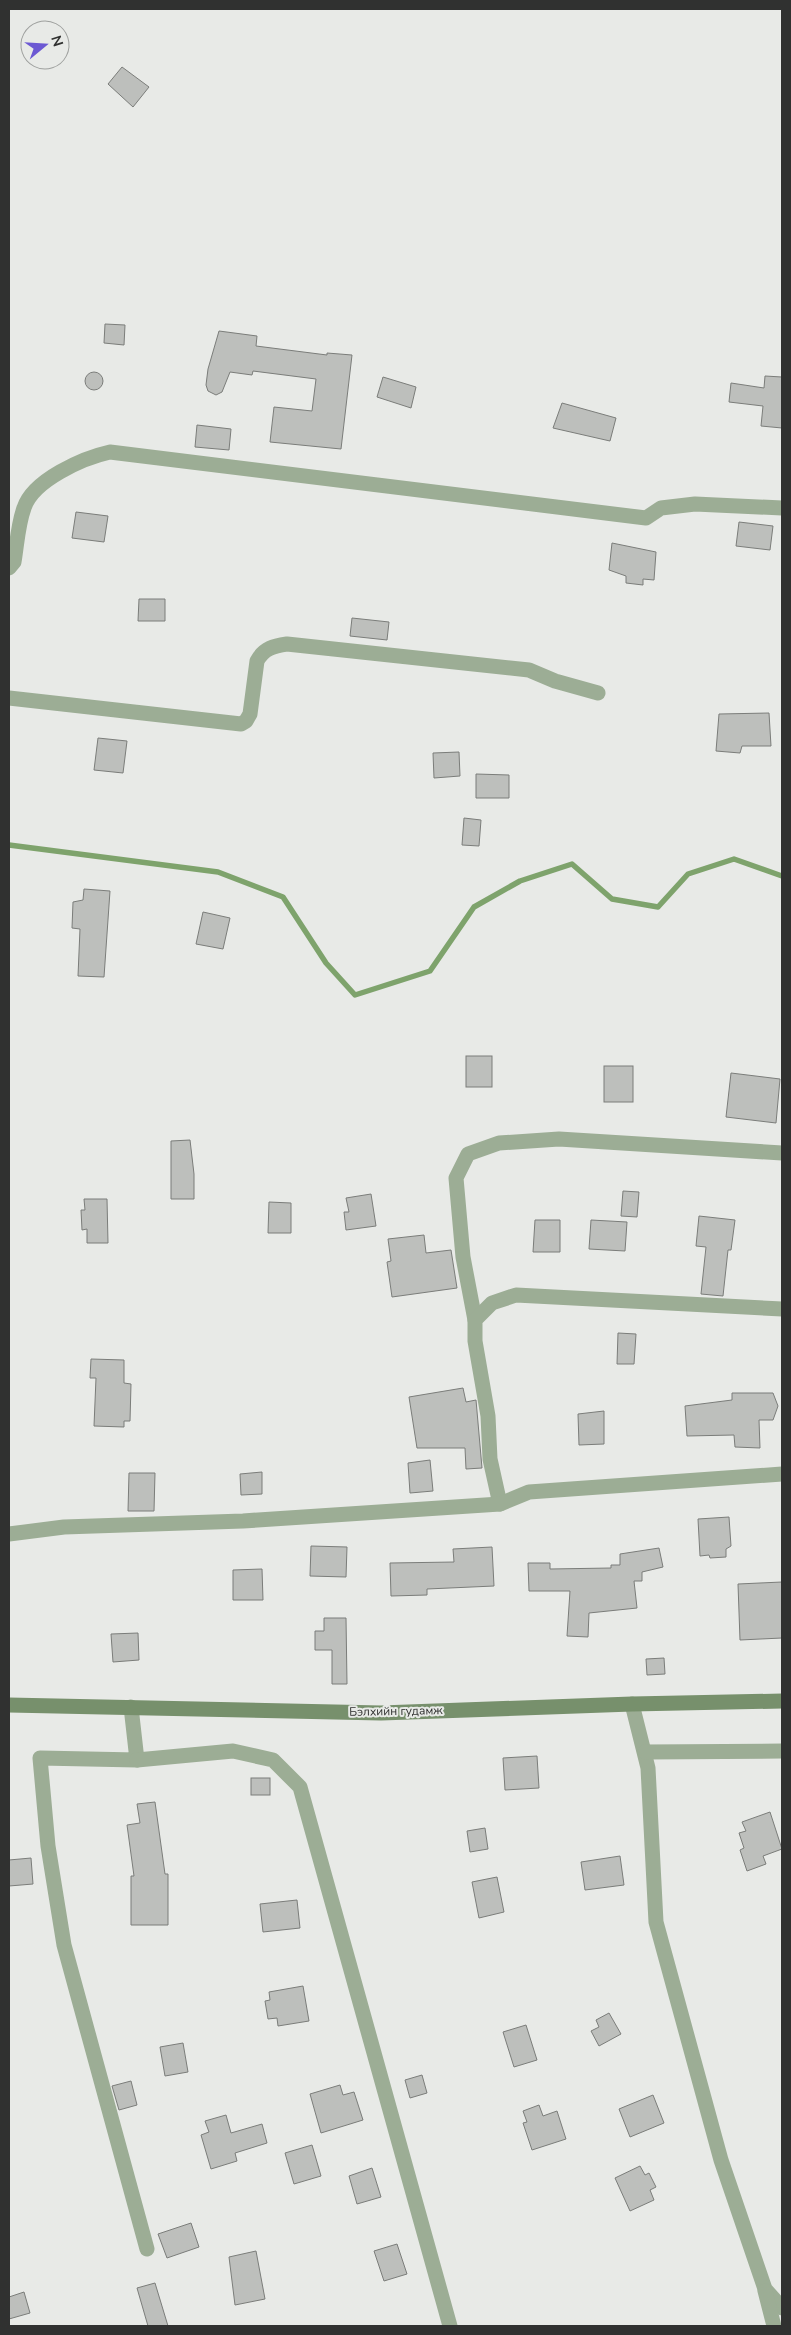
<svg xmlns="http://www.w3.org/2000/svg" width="791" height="2335" font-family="'Nunito Sans',sans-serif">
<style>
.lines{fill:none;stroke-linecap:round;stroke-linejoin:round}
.stream{stroke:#7ea36c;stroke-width:5.5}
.building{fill:#bdbfbc;stroke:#7b7d7a}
.street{stroke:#9cad95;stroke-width:15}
.secondary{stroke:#77906c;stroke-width:15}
.labels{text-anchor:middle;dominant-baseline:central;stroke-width:4;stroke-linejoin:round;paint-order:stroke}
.street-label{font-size:12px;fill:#303130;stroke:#e8eae7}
</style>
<rect width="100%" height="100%" fill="#e8eae7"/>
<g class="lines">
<!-- stream -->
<path class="stream" d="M9,845L218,872L283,897L326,963L355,995L430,971L474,907L520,881L572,864L612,899L658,907L688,874L734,859L782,876"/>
</g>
<!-- building -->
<g class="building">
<path d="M122,67L149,87L133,107L108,84Z"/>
<path d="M105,324L125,325L124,345L104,343Z"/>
<path d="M219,331L257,336L256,346L327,355V353L352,355L341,449L270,442L274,407L312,411L316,379L253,371L252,375L230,372L222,392L216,395L208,391L206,385L208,369Z"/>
<circle cx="94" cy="381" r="9"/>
<path d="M765,376L782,377V428L761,426L763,406L729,402L731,383L764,388Z"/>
<path d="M383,377L416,387L411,408L377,397Z"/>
<path d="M562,403L616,418L610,441L553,428Z"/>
<path d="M197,425L231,429L229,450L195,447Z"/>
<path d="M76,512L108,516L104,542L72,538Z"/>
<path d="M739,522L773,526L770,550L736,546Z"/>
<path d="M612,543L656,552L654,580L643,579V585L626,583V576L609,570Z"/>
<path d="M139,599H165V621H138Z"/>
<path d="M352,618L389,622L387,640L350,636Z"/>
<path d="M769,713L771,746H742L740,753L716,751L719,714Z"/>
<path d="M98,738L127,741L123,773L94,770Z"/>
<path d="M459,752L460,776L434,778L433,753Z"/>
<path d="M476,774L509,775V798H476Z"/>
<path d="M464,818L481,820L479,846L462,845Z"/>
<path d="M84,889L110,891L104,977L78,976L80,929L72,928L73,902L83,900Z"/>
<path d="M203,912L230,918L223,949L196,944Z"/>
<rect x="466" y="1056" width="26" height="31"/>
<rect x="604" y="1066" width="29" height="36"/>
<path d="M731,1073L780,1079L776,1123L726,1117Z"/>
<path d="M190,1140L194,1174V1199H171V1141Z"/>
<path d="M623,1191L639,1192L637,1217L621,1216Z"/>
<path d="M371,1194L376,1226L346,1230L344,1212H349L346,1198Z"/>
<path d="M84,1199H107L108,1243H87V1229L82,1230L81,1210H85Z"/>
<path d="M269,1202L291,1203V1233H268Z"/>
<path d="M699,1216L735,1220L731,1250H728L723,1296L701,1294L706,1247L696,1246Z"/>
<path d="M535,1220H560V1252H533Z"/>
<path d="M591,1220L627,1222L625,1251L589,1249Z"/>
<path d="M424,1235L426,1253L451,1250L457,1288L392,1297L387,1262L391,1261L388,1239Z"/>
<path d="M618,1333L636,1334L634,1364H617Z"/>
<path d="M91,1359L124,1360V1383L131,1384L130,1421H124V1427L94,1426L96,1378H90Z"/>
<path d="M463,1388L466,1402L476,1400L482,1468L466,1469L465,1448H417L409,1397Z"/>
<path d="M732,1393H773L778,1406L773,1420H759L760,1448L735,1447L734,1435L687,1436L685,1406L732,1400Z"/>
<path d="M604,1411V1444L579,1445L578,1414Z"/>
<path d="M430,1460L433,1491L410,1493L408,1463Z"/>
<path d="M262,1472V1494L241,1495L240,1474Z"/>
<path d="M129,1473H155L154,1511H128Z"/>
<path d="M729,1517L731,1546L726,1549V1557L710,1558L709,1555L700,1556L698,1519Z"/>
<path d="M311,1546L347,1547L346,1577L310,1576Z"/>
<path d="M492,1547L494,1586L427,1589V1595L391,1596L390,1563L454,1562L453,1549Z"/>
<path d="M659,1548L663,1567L642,1572V1581H634L637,1608L589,1613L588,1637L567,1636L570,1591H529L528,1563H550V1569L611,1568V1565H620V1554Z"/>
<path d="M262,1569L263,1600H233V1570Z"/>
<path d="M782,1582V1638L740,1640L738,1584Z"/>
<path d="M324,1618H346L347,1684H332V1650H315V1631H324Z"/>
<path d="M138,1633L139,1660L113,1662L111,1634Z"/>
<path d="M664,1658L665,1674L647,1675L646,1659Z"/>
<path d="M537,1756L539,1788L505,1790L503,1758Z"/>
<rect x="251" y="1778" width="19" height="17"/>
<path d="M155,1802L165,1874H168V1925H131V1876H134L127,1825L140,1823L137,1804Z"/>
<path d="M770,1812L782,1849L763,1856L766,1864L747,1871L740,1850L744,1848L739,1833L746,1831L742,1822Z"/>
<path d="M485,1828L488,1849L470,1852L467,1831Z"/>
<path d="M620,1856L624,1885L585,1890L581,1862Z"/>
<path d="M31,1858L33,1884L9,1886V1860Z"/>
<path d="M497,1877L504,1912L479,1918L472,1882Z"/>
<path d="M297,1900L300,1928L263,1932L260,1904Z"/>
<path d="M303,1986L309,2021L278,2026L277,2018L268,2019L265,2001L270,2000L269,1992Z"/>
<path d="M609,2013L621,2034L599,2046L591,2031L599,2027L596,2020Z"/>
<path d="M526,2025L537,2060L514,2067L503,2032Z"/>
<path d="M183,2043L188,2072L165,2076L160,2047Z"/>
<path d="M422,2075L427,2093L410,2098L405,2080Z"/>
<path d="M131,2081L137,2105L119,2110L112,2086Z"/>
<path d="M340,2085L343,2095L354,2092L363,2120L321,2133L310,2094Z"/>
<path d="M653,2095L664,2123L630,2137L619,2109Z"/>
<path d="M539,2105L543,2116L557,2111L566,2139L532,2150L523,2123L527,2122L523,2111Z"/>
<path d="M226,2115L231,2133L262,2124L267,2143L235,2153L237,2161L211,2169L201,2135L209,2132L205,2121Z"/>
<path d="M312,2145L321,2176L294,2184L285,2153Z"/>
<path d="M640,2166L645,2175L649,2173L656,2187L650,2190L654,2200L630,2211L615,2178Z"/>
<path d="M372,2168L381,2197L357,2204L349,2176Z"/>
<path d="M191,2223L199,2247L167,2258L158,2234Z"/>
<path d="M397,2244L407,2274L384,2281L374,2251Z"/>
<path d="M256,2251L265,2299L235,2305L229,2257Z"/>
<path d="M155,2283L168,2326H148L137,2288Z"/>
<path d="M24,2292L30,2313L9,2319V2297Z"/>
</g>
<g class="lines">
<!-- street -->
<g class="street">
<path d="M9,568L14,562C17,544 18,524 24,508C33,480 83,458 110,452L646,518L661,508L695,504L782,508"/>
<path d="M9,698L241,724L246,721L250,714L257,661C264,648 274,646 287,644L529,670L555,681L598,693"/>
<path d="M475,1320L463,1257L456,1178L468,1154L499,1143L559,1139L782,1153"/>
<path d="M500,1504L490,1459L488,1416L475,1341V1320L492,1303L516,1295L782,1309"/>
<path d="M9,1534L64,1527L243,1521L500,1504L529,1492L782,1474"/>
<path d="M632,1704L648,1768L656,1922L721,2160L765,2289L782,2308"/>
<path d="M131,1707L137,1760L40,1758L48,1846L64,1945L147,2249"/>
<path d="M645,1752L782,1751"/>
<path d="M137,1760L233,1751L273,1760L300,1787L450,2326"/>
<path d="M765,2291L774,2326"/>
</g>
<!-- secondary -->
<path class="secondary" d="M9,1705L381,1713L632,1704L782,1701"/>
</g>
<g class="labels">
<!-- street labels -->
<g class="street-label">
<text transform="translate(396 1711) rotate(-1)">Бэлхийн гудамж</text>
</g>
</g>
<!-- border -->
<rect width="791" height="2335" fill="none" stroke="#303130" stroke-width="20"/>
<!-- north arrow -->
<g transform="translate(45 45) rotate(72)"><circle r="24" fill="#e8eae7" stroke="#9ea09e"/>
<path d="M0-4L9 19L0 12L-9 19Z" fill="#6c59d3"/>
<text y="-8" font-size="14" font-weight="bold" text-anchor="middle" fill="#303130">N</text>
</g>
</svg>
